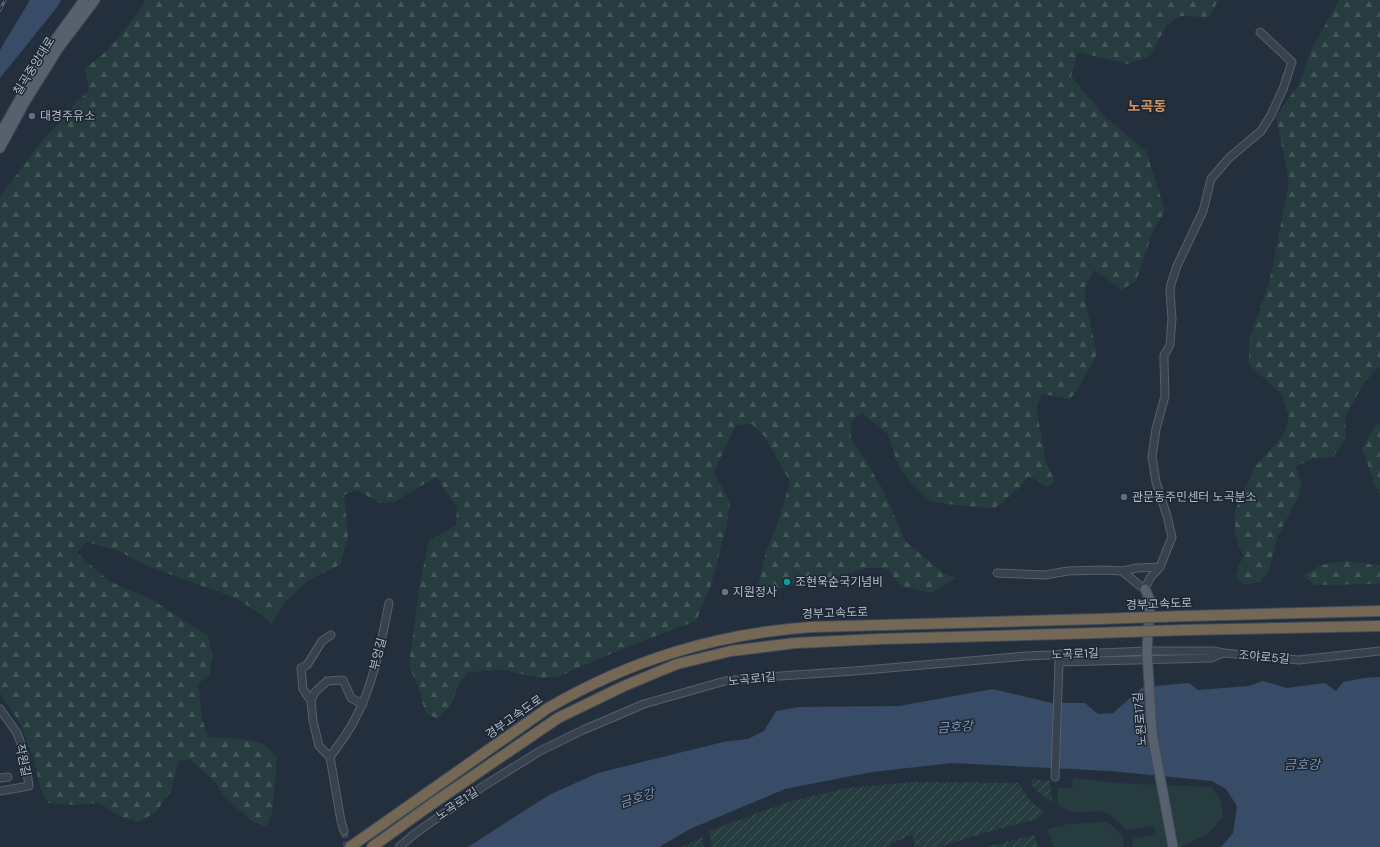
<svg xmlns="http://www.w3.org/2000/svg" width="1380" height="847" font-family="'DM Sans','Noto Sans KR',sans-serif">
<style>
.green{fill:#263c3f}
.forest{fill:url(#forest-firs)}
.garden{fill:url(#garden-furrows)}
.water{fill:#394c67}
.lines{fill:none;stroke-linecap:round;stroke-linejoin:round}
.minor-tunnel{stroke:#3a4453;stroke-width:7;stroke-dasharray:7 3.5;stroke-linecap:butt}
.minor-casing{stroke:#565f6c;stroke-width:9}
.major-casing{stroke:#414a57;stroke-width:11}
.highway-casing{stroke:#434c59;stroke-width:12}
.minor{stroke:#38414e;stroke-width:7}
.major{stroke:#56606e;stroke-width:9}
.highway{stroke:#746855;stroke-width:10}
.rail-casing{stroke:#5a6575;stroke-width:3}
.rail{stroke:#1d2633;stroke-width:1.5;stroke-dasharray:4.5;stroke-linecap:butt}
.major-bridge-casing{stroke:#414a57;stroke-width:11;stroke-linecap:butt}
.highway-bridge-casing{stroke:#434c59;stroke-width:12;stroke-linecap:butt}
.major-bridge{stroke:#56606e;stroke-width:9}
.highway-bridge{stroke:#746855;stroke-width:10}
.service-dot{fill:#5c6f8a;stroke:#1d2633;stroke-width:1.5}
.culture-dot{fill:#0f9aa8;stroke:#1d2633;stroke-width:1.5}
.worship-dot{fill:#6b7280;stroke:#1d2633;stroke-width:1.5}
.labels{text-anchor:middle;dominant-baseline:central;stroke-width:3;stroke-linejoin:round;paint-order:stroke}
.street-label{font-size:12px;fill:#b4bcc9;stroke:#1d2633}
.poi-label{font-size:12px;fill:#b4bcc9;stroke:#1d2633;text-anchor:start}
.water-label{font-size:13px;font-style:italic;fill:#7c92b1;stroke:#1d2633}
.quarter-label{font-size:14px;font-weight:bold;fill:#d59563;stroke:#1d2633}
</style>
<defs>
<pattern id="forest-firs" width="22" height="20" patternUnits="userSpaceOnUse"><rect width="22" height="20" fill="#263c3f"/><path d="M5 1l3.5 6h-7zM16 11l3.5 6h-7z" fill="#435659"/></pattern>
<pattern id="garden-furrows" width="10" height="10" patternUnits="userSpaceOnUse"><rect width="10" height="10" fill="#263c3f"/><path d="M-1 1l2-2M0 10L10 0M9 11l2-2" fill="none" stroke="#435659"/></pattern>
</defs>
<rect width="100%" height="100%" fill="#242f3e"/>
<!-- green -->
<g class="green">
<path d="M1073,778L1116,783L1212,787L1221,802L1223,817L1208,834L1180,847H1132L1133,839L1155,834L1154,825L1127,830L1116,819L1103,811L1072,812L1059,806L1057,801L1058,788H1072Z"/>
<path d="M1106,822L1113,826L1123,837L1124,847H1054L1047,829L1068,824Z"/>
</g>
<!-- forest -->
<g class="forest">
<path d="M144,0H1218L1210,17L1180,16L1167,25L1150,56L1127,64L1078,52L1071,76L1106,118L1146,151L1165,211L1153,231L1136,281L1121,290L1094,270L1085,287V300L1097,354L1078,389L1070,399L1042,394L1036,407L1046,462L1055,482L1047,487L1029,476L1019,488L995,508L964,506L931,502L911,482L899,467L887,433L862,414L851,421V439L868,464L883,490L906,542L944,574L956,578L930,593L906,587L898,583L887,568H865L831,579L805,583L774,590H757L767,548L777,527L790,481L764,436L752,424L736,425C729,441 720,456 714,473L730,502L727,524L711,585L696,621L627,647L557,677L539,678L504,670L468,672L459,684L450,706L437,719L425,712L419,689L409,666L419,588L429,541L456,525L457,507L436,477L394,502L380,503L357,490L344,495L348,537L340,565L310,579L284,603L272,624L258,612L233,597L147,566L117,550L86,542L77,553L109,581L154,601L208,636L212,655L210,674L198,684L202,719L208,737L236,738L262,743L277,757L272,813L266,827L252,821L225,798L217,784L190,759L179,761L171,791L156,812L139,822L119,816L99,803L74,805L48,803L40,787L35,763L22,726L0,693V197L46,136L71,112L75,103L89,91L85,68C110,52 126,29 143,5Z"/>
<path d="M1339,0H1380V366L1364,383L1345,416L1346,438L1333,457L1312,459L1296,466L1301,484L1298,497L1277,538L1269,570L1260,582L1243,585L1236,576L1243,556L1235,533V511L1255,467L1284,434L1289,417L1281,393L1249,365V340L1268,286L1273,265L1289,182L1276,116L1298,86L1312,49Z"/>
<path d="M1377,423L1380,424V493L1375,486L1362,448Z"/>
<path d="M1346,561L1377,565H1380V584L1314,585L1303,576L1321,565Z"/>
</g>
<!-- garden -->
<g class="garden">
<path d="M1032,779L1050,781L1052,802L1044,797L1032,786Z"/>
<path d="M913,782L1018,783L1030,801L1045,813L1036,819L984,833L940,847H916L912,835L890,844V847H712L709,831L788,802L847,788Z"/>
<path d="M1034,835L1038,847H987Z"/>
<path d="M702,837L704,847H682Z"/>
</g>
<!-- water -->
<g class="water">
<path d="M30,0H61L58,6L0,78V50Z"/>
<path d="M1380,677V847H1221L1233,833L1237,806L1226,789L1212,781L1110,771L952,763L872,772L785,789L690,829L659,847H468L549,795L598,773L723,742L748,739L764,731L776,711L799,707L899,706L993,689L1052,703H1085L1098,714L1113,713L1143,687L1189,683L1198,690L1249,686L1263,681L1287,688L1325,683L1336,691L1343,682L1364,678Z"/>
</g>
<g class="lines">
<!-- minor-tunnel -->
<path class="minor-tunnel" d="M344,831L347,847"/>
<defs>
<g id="minor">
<path d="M1122,571L1137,568L1160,567"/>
<path d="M997,573L1045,575L1068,571L1104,570L1122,571L1139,585L1145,589L1150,578L1160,567L1172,537L1167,516L1156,482L1152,457L1156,429L1165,396L1164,361V355L1170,345L1172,318L1170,292L1171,284L1177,266L1203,211L1211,179L1229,158L1261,131L1271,115L1283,89L1292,62L1260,32"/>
<path d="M331,635L322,641L307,665L301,668L303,689L311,701L313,721L319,746L330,757L341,821L344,831"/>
<path d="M1060,654L1059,662L1211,658L1223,653"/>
<path d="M311,701L315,692L327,681L343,680L351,698L363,704"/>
<path d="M0,709L17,733L24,752L29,786L0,791"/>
<path d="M330,757C338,746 347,734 354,721C374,684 381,643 389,603"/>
<path d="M1055,777L1059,662"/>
<path d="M0,778L8,777"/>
<path d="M399,847L417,832L482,787L540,751L583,730L644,704L725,681L766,677L854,671L1026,656L1147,651H1215L1223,653L1299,660L1380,651"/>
</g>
<g id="major">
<path d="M0,134L47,51L84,0"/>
<path d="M0,148L25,102L58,49L95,0"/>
<path d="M1145,589L1150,600L1147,651"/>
</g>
<g id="highway">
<path d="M1185,616L1380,611"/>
<path d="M1183,630L1380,626"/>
<path d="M350,847L548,708C631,660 715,634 811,627L1097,619"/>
<path d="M372,847L432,804L558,718L624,686L677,664L731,651L795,643L879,639L1097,633"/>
</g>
</defs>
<!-- minor casing -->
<use href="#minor" class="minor-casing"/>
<!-- major casing -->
<use href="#major" class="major-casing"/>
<!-- highway casing -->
<use href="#highway" class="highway-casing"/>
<!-- minor -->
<use href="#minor" class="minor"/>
<!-- major -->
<use href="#major" class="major"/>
<!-- highway -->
<use href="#highway" class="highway"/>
<defs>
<path id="rail" d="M0,10L5,0"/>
</defs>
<!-- rail casing -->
<use href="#rail" class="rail-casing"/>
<!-- rail -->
<use href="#rail" class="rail"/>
<defs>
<path id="major-bridge" d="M1147,651L1152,733L1173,847"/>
<g id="highway-bridge">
<path d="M1097,619L1185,616"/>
<path d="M1097,633L1183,630"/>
</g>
</defs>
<!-- major-bridge casing -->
<use href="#major-bridge" class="major-bridge-casing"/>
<!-- highway-bridge casing -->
<use href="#highway-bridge" class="highway-bridge-casing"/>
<!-- major-bridge -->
<use href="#major-bridge" class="major-bridge"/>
<!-- highway-bridge -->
<use href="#highway-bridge" class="highway-bridge"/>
</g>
<!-- markers -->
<g class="service-dot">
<circle cx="32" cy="116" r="4"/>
<circle cx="1124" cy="497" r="4"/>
</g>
<circle class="culture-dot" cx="787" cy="582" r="4"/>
<circle class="worship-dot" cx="725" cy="592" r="4"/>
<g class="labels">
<!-- street labels -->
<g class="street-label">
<text transform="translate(34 66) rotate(-58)">칠곡중앙대로</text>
<text transform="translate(1159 604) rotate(-2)">경부고속도로</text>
<text transform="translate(835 613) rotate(-2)">경부고속도로</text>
<text transform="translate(378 654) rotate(-75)">부엉길</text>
<text transform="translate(1075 654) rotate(-2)">노곡로1길</text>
<text transform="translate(1264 657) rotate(5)">조야로5길</text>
<text transform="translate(752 679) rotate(-6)">노곡로1길</text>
<text transform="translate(514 717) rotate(-35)">경부고속도로</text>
<text transform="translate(1140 719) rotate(-95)">노원로17길</text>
<text transform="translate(23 760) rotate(78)">작원길</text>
<text transform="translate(457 804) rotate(-34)">노곡로1길</text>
</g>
<!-- poi labels -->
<g class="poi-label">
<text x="40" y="116">대경주유소</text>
<text x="1132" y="497">관문동주민센터 노곡분소</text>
<text x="795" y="582">조현욱순국기념비</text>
<text x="733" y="592">지원정사</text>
</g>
<!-- water labels -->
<g class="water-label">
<text transform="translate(955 727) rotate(-4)">금호강</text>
<text x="1302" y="764">금호강</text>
<text transform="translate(637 798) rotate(-18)">금호강</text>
</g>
<!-- quarter labels -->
<g class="quarter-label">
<text x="1147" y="106">노곡동</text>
</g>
</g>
</svg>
